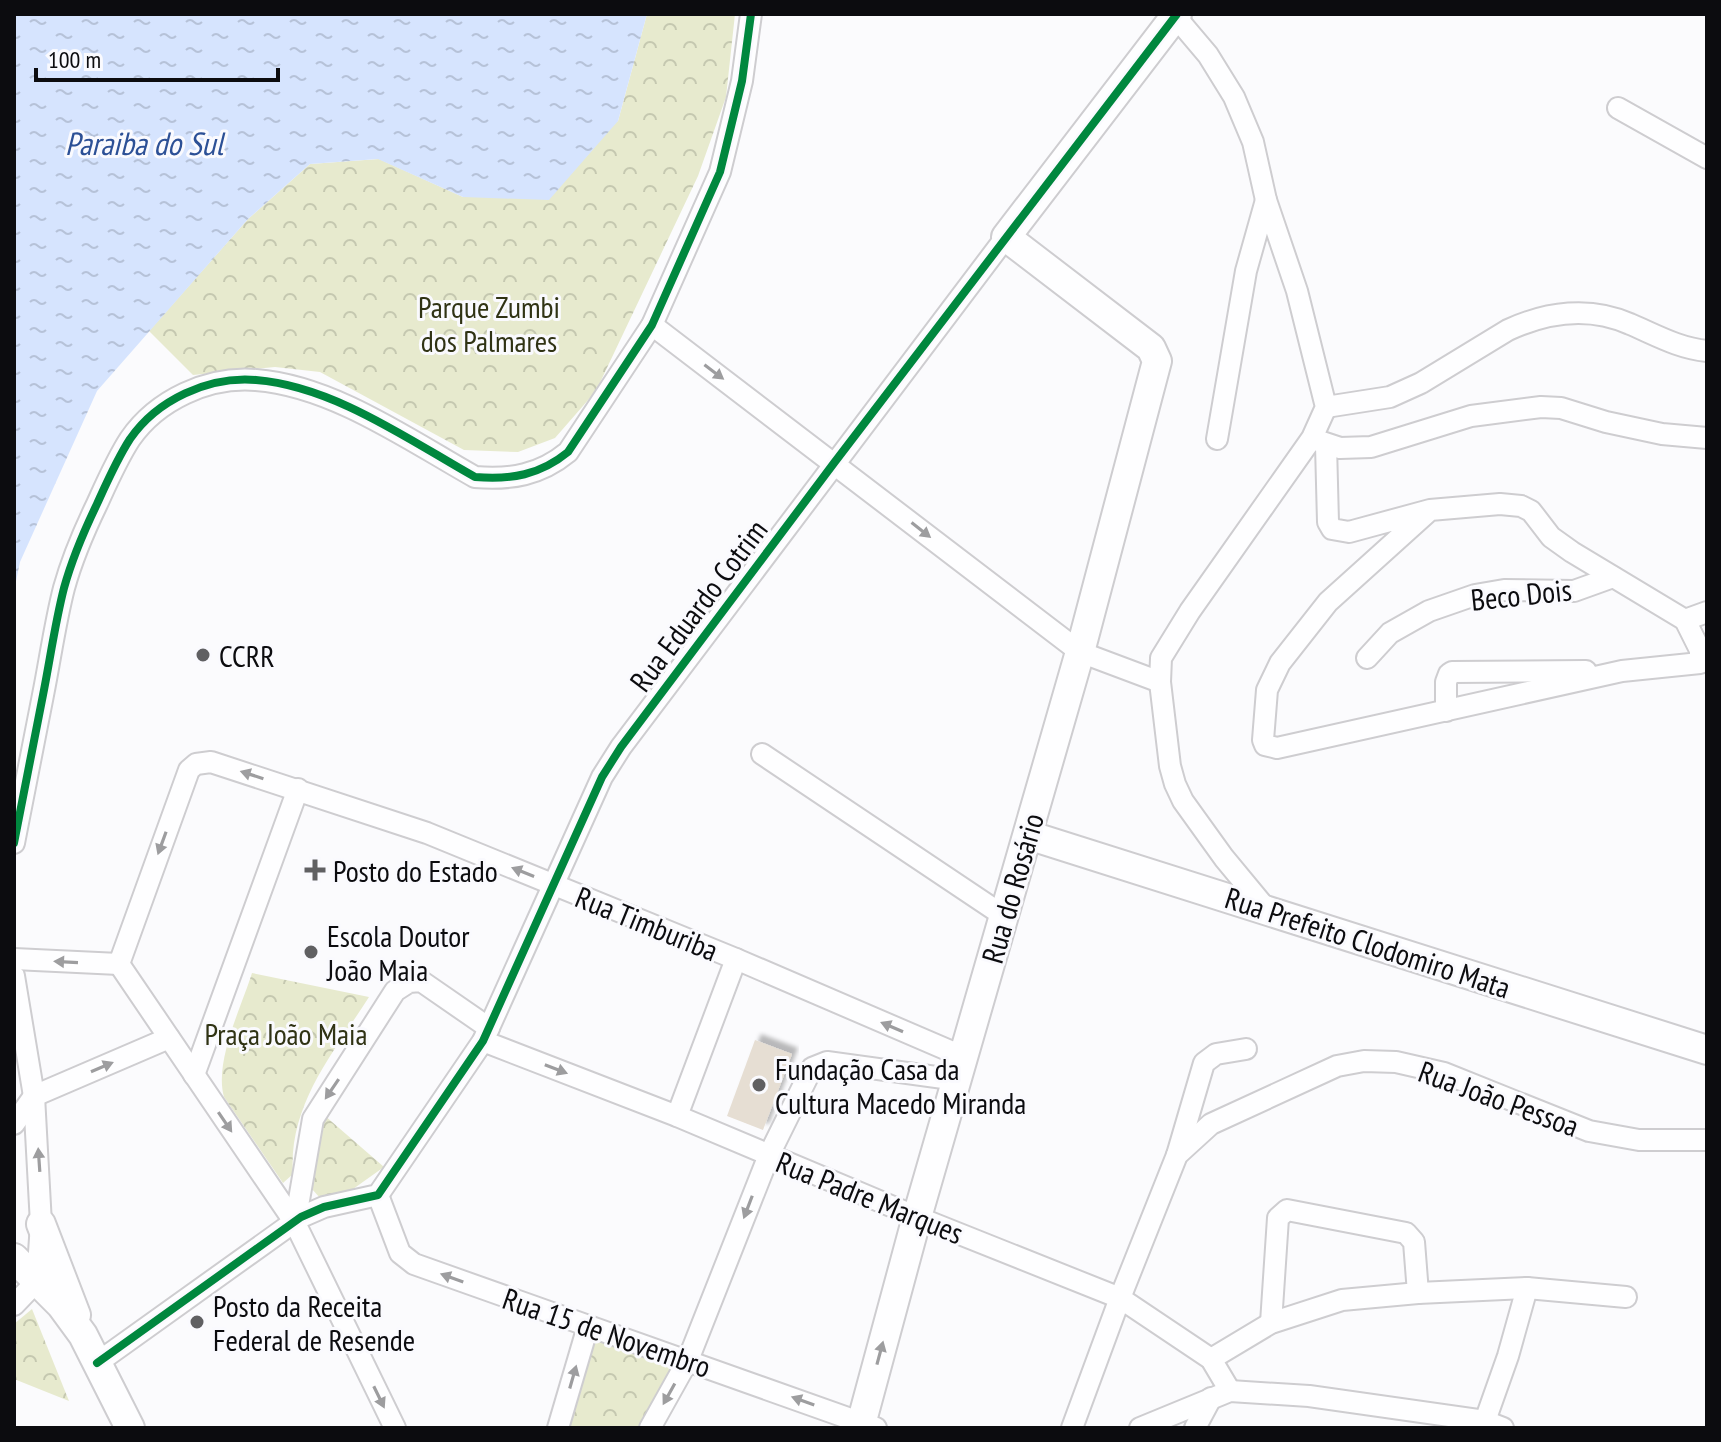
<svg xmlns="http://www.w3.org/2000/svg" width="1721" height="1442" font-family="'PT Sans Narrow',sans-serif">
<style>
.forest{fill:url(#forest-crowns)}
.water{fill:url(#water-ripples)}
.building{fill:#e6ded3;filter:url(#shadow)}
.lines{fill:none;stroke-linecap:round;stroke-linejoin:round}
.street-casing{stroke:#cecdd0;stroke-width:24}
.secondary-casing{stroke:#cecdd0;stroke-width:32}
.street{stroke:#fefeff;stroke-width:20}
.secondary{stroke:#fefeff;stroke-width:28}
.cycleway-casing{stroke:#fafafe;stroke-width:13}
.cycleway{stroke:#00873e;stroke-width:8}
.oneway{fill:#9d9d9f}
.poi-dot{fill:#606062;stroke:#fafafe;stroke-width:3}
.labels{text-anchor:middle;dominant-baseline:central;stroke-width:6;stroke-linejoin:round;paint-order:stroke}
.park-label{font-size:30px;fill:#303314;stroke:#fafafe}
.street-label{font-size:30px;fill:#0c0c0f;stroke:#fafafe}
.poi-label{font-size:30px;fill:#0c0c0f;stroke:#fafafe;text-anchor:start}
.water-label{font-size:32px;font-style:italic;fill:#2c5096;stroke:#fafafe}
</style>
<defs>
<pattern id="forest-crowns" width="20" height="18" patternUnits="userSpaceOnUse" patternTransform="scale(2)"><rect width="20" height="18" fill="#e7eace"/><path d="M2 6a3 3 0 1 1 6 0M12 15a3 3 0 1 1 6 0" fill="none" stroke="#c5c8b0"/></pattern>
<pattern id="water-ripples" width="26" height="14" patternUnits="userSpaceOnUse" patternTransform="scale(2)"><rect width="26" height="14" fill="#d6e4fe"/><path d="M2 4q2-2 4 0t4 0M15 11q2-2 4 0t4 0" fill="none" stroke="#b6c2d8"/></pattern>
<filter id="shadow"><feDropShadow dx="6" dy="-6" stdDeviation="2" flood-color="#0004"/></filter>
</defs>
<rect width="100%" height="100%" fill="#fbfbfd"/>
<!-- forest -->
<g class="forest">
<path d="M647,14H735L726,97L698,176L596,391L555,438L518,452L464,450L320,372L275,367L193,375L149,331L248,219L310,164L379,159L463,197L618,121Z"/>
<path d="M252,973L369,997C334,1052 288,1105 293,1174L283,1183L224,1097C214,1062 241,1008 252,973Z"/>
<path d="M324,1115L384,1167L346,1194L321,1199L311,1188Z"/>
<path d="M32,1309L69,1401L14,1379V1324Z"/>
<path d="M590,1335L677,1364L644,1428H563Z"/>
</g>
<!-- water -->
<path class="water" d="M14,14H647L618,121L549,200L463,197L378,159L310,164L248,219L97,391L20,562L14,591Z"/>
<!-- building -->
<path class="building" d="M755,1040L792,1054L763,1130L727,1116Z"/>
<g class="lines">
<defs>
<g id="street">
<path d="M1175,16L1208,55L1234,97L1253,142L1266,200L1297,291L1326,407L1312,438L1190,611L1161,658L1160,682L1170,766L1175,784L1183,801L1224,858L1268,911"/>
<path d="M1618,108L1707,158"/>
<path d="M652,325L1080,652L1160,682"/>
<path d="M1326,407L1390,397L1421,383L1508,330C1547,312 1590,306 1630,324C1656,335 1678,348 1707,351"/>
<path d="M1217,439L1246,271L1266,200"/>
<path d="M1316,440L1340,448L1371,447L1471,416L1541,407L1561,408L1606,422L1662,434L1707,438"/>
<path d="M1326,445L1328,522L1332,529L1349,532L1430,510L1500,504L1521,506L1531,511L1551,537L1572,552L1685,620L1700,650V663L1622,671L1277,748L1265,745L1263,740L1267,690L1280,663L1328,602L1430,510"/>
<path d="M1685,620L1707,612"/>
<path d="M1367,658L1390,633L1429,611L1475,595L1504,590L1574,591L1613,577"/>
<path d="M1446,711V682L1449,674L1452,672L1586,671"/>
<path d="M762,754L1004,916"/>
<path d="M14,843C24,794 33,744 43,695C50,660 55,623 64,588C72,559 84,531 97,504C107,482 117,459 130,439C157,400 208,376 256,380C333,386 409,440 475,477C511,480 540,475 568,452L652,325L720,172L742,81L751,14"/>
<path d="M14,959L119,964"/>
<path d="M119,964L189,770L196,764L211,762L427,833L736,959L964,1057"/>
<path d="M119,964L295,1223L395,1428"/>
<path d="M14,976L34,1096L41,1224L37,1281L14,1305"/>
<path d="M483,1041L677,1116L917,1217L1120,1298L1211,1359L1230,1391"/>
<path d="M194,1075L298,789"/>
<path d="M34,1096L169,1038"/>
<path d="M677,1116L736,959"/>
<path d="M14,1124L34,1096"/>
<path d="M1177,1155L1204,1063L1216,1054L1246,1049"/>
<path d="M378,1195L400,1253L414,1264L876,1428"/>
<path d="M295,1223L313,1119L395,991L409,982L421,981L489,1028"/>
<path d="M1271,1323L1278,1218L1287,1210L1406,1233L1414,1242L1418,1293"/>
<path d="M1211,1359L1271,1323L1342,1300L1418,1293L1527,1288L1626,1297"/>
<path d="M97,1363L301,1217L324,1207L378,1195L483,1041L602,777L621,747L1006,237"/>
<path d="M1485,1421L1508,1356L1527,1288"/>
<path d="M558,1428L588,1326"/>
<path d="M650,1428L688,1360L769,1155L812,1068L827,1062L958,1080"/>
<path d="M1072,1428L1120,1298L1177,1155L1211,1124L1337,1066L1364,1061L1396,1062L1444,1073L1589,1131L1639,1140H1707"/>
<path d="M1140,1428L1230,1391L1309,1396L1485,1421L1503,1428"/>
<path d="M1195,1428L1211,1398"/>
</g>
<g id="secondary">
<path d="M1028,835L1707,1050"/>
<path d="M41,1224L76,1315"/>
<path d="M14,1258L61,1305L83,1335L130,1428"/>
<path d="M860,1428L917,1217L1080,652L1157,361L1151,348L1006,237L1177,14"/>
</g>
</defs>
<!-- street casing -->
<use href="#street" class="street-casing"/>
<!-- secondary casing -->
<use href="#secondary" class="secondary-casing"/>
<!-- street -->
<use href="#street" class="street"/>
<!-- secondary -->
<use href="#secondary" class="secondary"/>
<defs>
<g id="cycleway">
<path d="M14,843C24,794 33,744 43,695C50,660 55,623 64,588C72,559 84,531 97,504C107,482 117,459 130,439C157,400 208,376 256,380C333,386 409,440 475,477C511,480 540,475 568,452L652,325L720,172L742,81L751,14"/>
<path d="M97,1363L301,1217L324,1207L378,1195L483,1041L602,777L621,747L834,463L1177,14"/>
</g>
</defs>
<!-- cycleway casing -->
<use href="#cycleway" class="cycleway-casing"/>
<!-- cycleway -->
<use href="#cycleway" class="cycleway"/>
</g>
<!-- one-way arrows -->
<defs><path id="oneway-solid" d="M-6-.8H1V-3.2L6.5 0L1 3.2V.8H-6Z" transform="scale(2)"/></defs>
<g class="oneway">
<use href="#oneway-solid" transform="translate(714 372) rotate(37)"/>
<use href="#oneway-solid" transform="translate(921 530) rotate(38)"/>
<use href="#oneway-solid" transform="translate(252 775) rotate(-162)"/>
<use href="#oneway-solid" transform="translate(162 843) rotate(110)"/>
<use href="#oneway-solid" transform="translate(523 872) rotate(-158)"/>
<use href="#oneway-solid" transform="translate(66 962) rotate(-177)"/>
<use href="#oneway-solid" transform="translate(892 1027) rotate(-157)"/>
<use href="#oneway-solid" transform="translate(102 1067) rotate(-23)"/>
<use href="#oneway-solid" transform="translate(556 1069) rotate(21)"/>
<use href="#oneway-solid" transform="translate(332 1089) rotate(124)"/>
<use href="#oneway-solid" transform="translate(225 1122) rotate(56)"/>
<use href="#oneway-solid" transform="translate(39 1160) rotate(-94)"/>
<use href="#oneway-solid" transform="translate(748 1207) rotate(111)"/>
<use href="#oneway-solid" transform="translate(452 1278) rotate(-160)"/>
<use href="#oneway-solid" transform="translate(880 1353) rotate(-75)"/>
<use href="#oneway-solid" transform="translate(573 1377) rotate(-74)"/>
<use href="#oneway-solid" transform="translate(669 1394) rotate(119)"/>
<use href="#oneway-solid" transform="translate(379 1397) rotate(64)"/>
<use href="#oneway-solid" transform="translate(803 1401) rotate(-160)"/>
</g>
<!-- markers -->
<g class="poi-dot">
<circle cx="203" cy="655" r="8"/>
<path d="M311 858h8v8h8v8h-8v8h-8v-8h-8v-8h8z"/>
<circle cx="311" cy="952" r="8"/>
<circle cx="759" cy="1085" r="8"/>
<circle cx="197" cy="1322" r="8"/>
</g>
<g class="labels">
<!-- park labels -->
<g class="park-label">
<text x="489" y="306">Parque Zumbi<tspan x="489" dy="34">dos Palmares</tspan></text>
<text x="286" y="1033">Praça João Maia</text>
</g>
<!-- street labels -->
<g class="street-label">
<text transform="translate(1521 594) rotate(-6)">Beco Dois</text>
<text transform="translate(698 605) rotate(-53)">Rua Eduardo Cotrim</text>
<text transform="translate(1012 888) rotate(-74)">Rua do Rosário</text>
<text transform="translate(647 923) rotate(22)">Rua Timburiba</text>
<text transform="translate(1368 942) rotate(18)">Rua Prefeito Clodomiro Mata</text>
<text transform="translate(1499 1098) rotate(20)">Rua João Pessoa</text>
<text transform="translate(870 1197) rotate(22)">Rua Padre Marques</text>
<text transform="translate(607 1332) rotate(19)">Rua 15 de Novembro</text>
</g>
<!-- poi labels -->
<g class="poi-label">
<text x="219" y="655">CCRR</text>
<text x="333" y="870">Posto do Estado</text>
<text x="327" y="935">Escola Doutor<tspan x="327" dy="34">João Maia</tspan></text>
<text x="775" y="1068">Fundação Casa da<tspan x="775" dy="34">Cultura Macedo Miranda</tspan></text>
<text x="213" y="1305">Posto da Receita<tspan x="213" dy="34">Federal de Resende</tspan></text>
</g>
<!-- water labels -->
<g class="water-label">
<text x="144" y="143">Paraiba do Sul</text>
</g>
</g>
<!-- border -->
<rect width="1721" height="1442" fill="none" stroke="#0c0c0f" stroke-width="32"/>
<!-- scale -->
<path d="M36 68v12h242v-12" fill="none" stroke="#0c0c0f" stroke-width="4"/>
<text x="48" y="68" font-size="24" fill="#0c0c0f" stroke="#fafafe" stroke-width="6" paint-order="stroke">100 m</text>
</svg>
